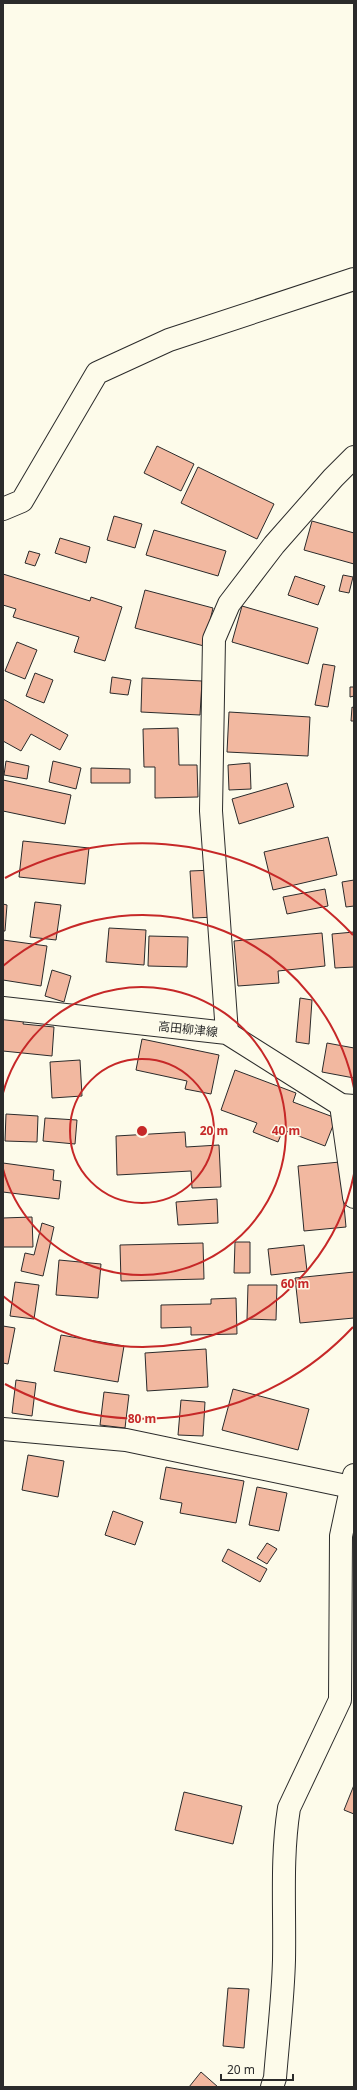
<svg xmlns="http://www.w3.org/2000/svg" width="357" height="2090" font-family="'Noto Sans','Noto Sans JP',sans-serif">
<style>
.building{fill:#f2b8a0;stroke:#2b2b2b}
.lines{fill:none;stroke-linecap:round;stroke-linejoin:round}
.street-casing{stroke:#2b2b2b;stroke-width:24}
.primary-casing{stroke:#2b2b2b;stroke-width:24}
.street{stroke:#fdfbea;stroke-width:22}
.primary{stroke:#fdfbea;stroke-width:22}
.ring{fill:none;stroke:#c62828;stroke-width:2}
.labels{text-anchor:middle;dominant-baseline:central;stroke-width:3;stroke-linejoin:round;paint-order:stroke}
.street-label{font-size:12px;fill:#2b2b2b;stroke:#fdfbea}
.centre{fill:#c62828;stroke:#fdfbea;stroke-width:2}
.ring-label{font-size:12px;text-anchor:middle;font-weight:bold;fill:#c62828;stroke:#fdfbea;stroke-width:3;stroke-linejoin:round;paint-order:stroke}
</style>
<rect width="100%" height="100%" fill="#fdfbea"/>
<!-- building -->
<g class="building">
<path d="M157,446L194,464L181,491L144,473Z"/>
<path d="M198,467L274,504L257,539L181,503Z"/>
<path d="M114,516L142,524L135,548L107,540Z"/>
<path d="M312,521L354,533V564L304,550Z"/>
<path d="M154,530L226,551L218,576L146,555Z"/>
<path d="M60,538L90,547L86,563L55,553Z"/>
<path d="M29,551L40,554L35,566L25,563Z"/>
<path d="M3,574L90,601L91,597L122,607L105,661L74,652L79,637L13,617L16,609L3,605Z"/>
<path d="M343,575L353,577L349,593L339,591Z"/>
<path d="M295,576L325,586L318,605L288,595Z"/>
<path d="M145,590L213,608L204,646L135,628Z"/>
<path d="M242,606L318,628L308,664L232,642Z"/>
<path d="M17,642L37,650L25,679L5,671Z"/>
<path d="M323,664L335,666L328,707L315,705Z"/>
<path d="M35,673L53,680L44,703L26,696Z"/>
<path d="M112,677L131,680L128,695L110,693Z"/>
<path d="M142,678L202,681L200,715L141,712Z"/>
<path d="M350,687H354V696L350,697Z"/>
<path d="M3,699L68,735L60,750L31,734L21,751L3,741Z"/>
<path d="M352,707L354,708V721H351Z"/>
<path d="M229,712L310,717L308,756L227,752Z"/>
<path d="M178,728L179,765H197L198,797L155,798V767H144L143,729Z"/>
<path d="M6,761L29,766L27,779L4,775Z"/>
<path d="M53,761L81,768L76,789L49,782Z"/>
<path d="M250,763L251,789L229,790L228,765Z"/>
<path d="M91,768L130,769V783H91Z"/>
<path d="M3,780L71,795L65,824L3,811Z"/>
<path d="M287,783L294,807L239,824L232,799Z"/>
<path d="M328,837L337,875L273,890L264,852Z"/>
<path d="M23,841L89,848L85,884L19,877Z"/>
<path d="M213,870L216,917L193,918L190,871Z"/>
<path d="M354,880V906L346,907L342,882Z"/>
<path d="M325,889L328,906L287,914L283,897Z"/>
<path d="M35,902L61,905L56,940L30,937Z"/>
<path d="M3,904L7,905L5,931H3Z"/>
<path d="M109,928L146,930L144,965L106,962Z"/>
<path d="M354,932V967L335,968L332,934Z"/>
<path d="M322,933L325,966L278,971L279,983L238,986L234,941Z"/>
<path d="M149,936L188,937L187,967L148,966Z"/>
<path d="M3,940L47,946L41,986L3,980Z"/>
<path d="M52,970L71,976L64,1002L45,996Z"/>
<path d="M300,998L312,1000L309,1044L296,1042Z"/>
<path d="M3,1015L24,1018L23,1024L54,1027L52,1056L3,1051Z"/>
<path d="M142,1039L219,1055L211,1094L185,1089L187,1081L136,1070Z"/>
<path d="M327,1043L354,1048V1078L322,1072Z"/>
<path d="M80,1060L82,1096L52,1098L50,1062Z"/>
<path d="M235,1070L296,1093L293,1102L336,1118L325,1146L283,1130L278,1142L253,1132L257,1123L221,1110Z"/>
<path d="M6,1114L38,1116L37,1142L5,1141Z"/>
<path d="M45,1118L77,1120L75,1144L43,1141Z"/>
<path d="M185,1132L186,1147L219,1145L221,1187L192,1188L191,1171L117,1175L116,1136Z"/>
<path d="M340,1162L346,1227L304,1231L298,1166Z"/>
<path d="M3,1163L54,1170L53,1180L61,1181L59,1199L3,1192Z"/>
<path d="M217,1199L218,1223L178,1225L176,1202Z"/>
<path d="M32,1217L33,1247H3V1218Z"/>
<path d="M42,1223L54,1227L43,1276L21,1271L25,1253L34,1255Z"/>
<path d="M235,1242H250V1273H234Z"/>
<path d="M203,1243L204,1279L121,1281L120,1245Z"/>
<path d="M304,1245L307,1271L271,1275L268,1249Z"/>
<path d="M59,1260L101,1264L98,1298L56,1295Z"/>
<path d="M354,1272V1318L300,1323L295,1278Z"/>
<path d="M15,1282L39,1285L34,1319L10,1316Z"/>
<path d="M248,1285H277L276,1320L247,1319Z"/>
<path d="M236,1298L237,1334L191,1335V1327L161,1328V1305L211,1304V1299Z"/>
<path d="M3,1326L15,1328L8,1364L3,1363Z"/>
<path d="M61,1335L124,1346L118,1382L54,1371Z"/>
<path d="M206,1349L208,1387L147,1391L145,1353Z"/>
<path d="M16,1380L36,1383L32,1416L12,1413Z"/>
<path d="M233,1389L309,1409L298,1450L222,1430Z"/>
<path d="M104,1392L129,1395L125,1428L100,1425Z"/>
<path d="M181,1400L205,1402L203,1436L178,1435Z"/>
<path d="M28,1455L64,1461L58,1497L22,1490Z"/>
<path d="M166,1467L244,1481L236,1523L180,1513L182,1503L160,1499Z"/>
<path d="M257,1487L287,1493L279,1531L249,1525Z"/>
<path d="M113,1511L143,1522L135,1545L105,1535Z"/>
<path d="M267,1543L277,1549L267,1564L257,1558Z"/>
<path d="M228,1549L267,1569L260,1582L222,1561Z"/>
<path d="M354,1785V1814L344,1810Z"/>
<path d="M184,1792L242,1806L233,1844L175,1830Z"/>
<path d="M228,1988L249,1989L244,2048L223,2046Z"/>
<path d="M201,2072L218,2087H189Z"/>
</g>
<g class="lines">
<defs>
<g id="street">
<path d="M3,509L22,501L97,373L169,340L354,279"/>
<path d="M227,1033L211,811L214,639L229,604L274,545L333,478L354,457"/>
<path d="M341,1105L354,1197"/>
<path d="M3,1429L126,1440L351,1487"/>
<path d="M272,2087L275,2078C278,2039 283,1999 284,1960C285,1909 281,1858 289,1808L340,1700L341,1536L354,1475"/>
</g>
<path id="primary" d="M3,1008L227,1033L341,1105L354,1106"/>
</defs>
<!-- street casing -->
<use href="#street" class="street-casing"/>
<!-- primary casing -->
<use href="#primary" class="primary-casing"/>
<!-- street -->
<use href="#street" class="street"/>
<!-- primary -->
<use href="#primary" class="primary"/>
</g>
<!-- distance rings -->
<g class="ring">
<circle cx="142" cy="1131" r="72"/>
<path d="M3 1093A144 144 0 1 1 3 1169"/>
<path d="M354 1174A216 216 0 0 1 3 1296M3 966A216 216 0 0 1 354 1088"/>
<path d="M353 1327A288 288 0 0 1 5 1384M5 878A288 288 0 0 1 353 935"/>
</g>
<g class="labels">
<!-- street labels -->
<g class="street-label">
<text transform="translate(188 1029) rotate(6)">高田柳津線</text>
</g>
</g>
<circle cx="142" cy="1131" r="6" class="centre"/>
<g class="ring-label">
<text x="214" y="1135">20 m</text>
<text x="286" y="1135">40 m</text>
<text x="295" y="1288">60 m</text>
<text x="142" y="1423">80 m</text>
</g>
<!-- border -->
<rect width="357" height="2090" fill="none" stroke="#2b2b2b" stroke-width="8"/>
<!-- scale -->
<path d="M221 2074v6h72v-6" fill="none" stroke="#2b2b2b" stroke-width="2"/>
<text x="227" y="2074" font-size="12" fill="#2b2b2b" stroke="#fdfbea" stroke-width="3" paint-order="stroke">20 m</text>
</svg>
